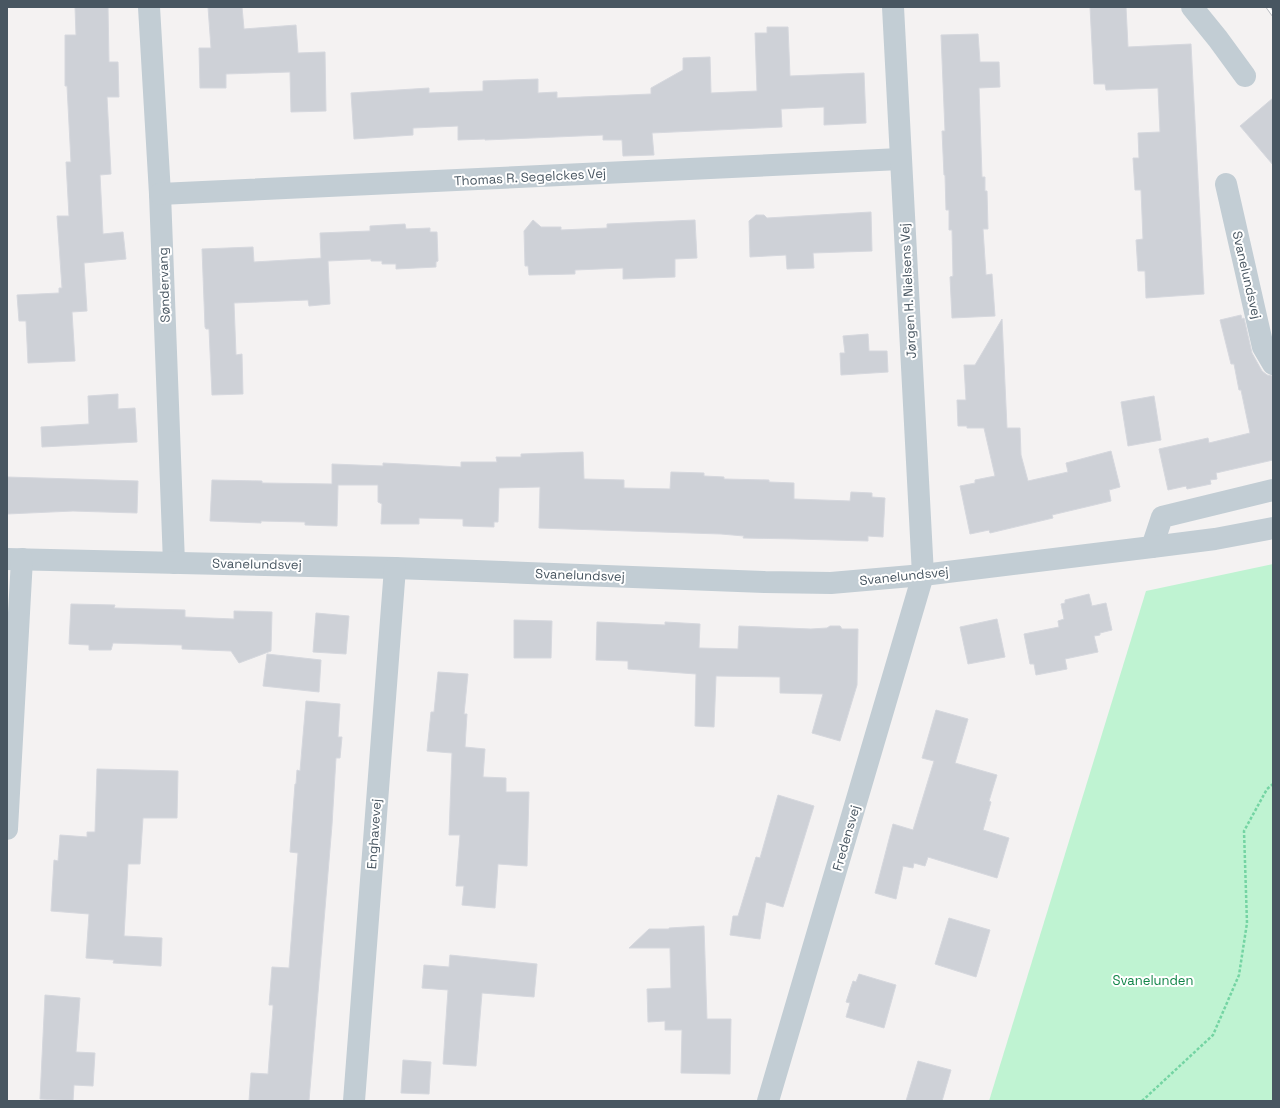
<svg xmlns="http://www.w3.org/2000/svg" width="1280" height="1108" font-family="'Space Grotesk',sans-serif">
<style>
.green{fill:#bff3d2}
.building{fill:#ced1d7;stroke:#d6d8de}
.lines{fill:none;stroke-linecap:round;stroke-linejoin:round}
.path{stroke:#74d4a3;stroke-width:2.5;stroke-dasharray:3 2;stroke-linecap:butt}
.minor{stroke:#c2cdd4;stroke-width:22}
.rail-casing{stroke:#b4b7bd;stroke-width:4.5}
.rail{stroke:#fff;stroke-width:3;stroke-dasharray:9;stroke-linecap:butt}
.labels{text-anchor:middle;dominant-baseline:central;stroke-width:4;stroke-linejoin:round;paint-order:stroke}
.street-label{font-size:13px;fill:#485661;stroke:#fff}
.park-label{font-size:13px;fill:#118548;stroke:#fff}
</style>
<rect width="100%" height="100%" fill="#f4f2f2"/>
<!-- green -->
<path class="green" d="M1273,564V1101H989L1146,591Z"/>
<!-- building -->
<g class="building">
<path d="M75,7H108L109,62H118L119,97H107L111,174L100,175L103,234L123,232L126,259L84,263L87,311L72,312L75,361L28,363L26,321H19L17,295L59,293V288H62L57,216H69L66,162H71L67,86H65V35H76Z"/>
<path d="M208,7H242L244,29L296,25L298,53L325,52L326,111L291,112L290,72L226,74V88H200L199,48H211Z"/>
<path d="M1090,7H1126L1128,47L1191,44L1204,294L1146,298L1145,271H1138L1136,240L1143,239L1141,190H1135L1133,158H1139L1138,133L1160,132L1158,88L1106,90L1105,84H1094Z"/>
<path d="M767,27H788L790,76L864,73L866,123L824,125V107L781,109L782,127L652,133L654,155L623,156L622,140H603V135L485,140V139L458,140V126L413,128V135L354,139L351,93L429,88V93L483,91V81L538,79V93L557,92V98L651,94V88L683,70V58L710,57L711,93L757,91L755,33H767Z"/>
<path d="M978,34L980,62H999L1000,87L979,88L982,177H985V191H987L988,229H983L986,275L992,274L995,316L952,318L950,277L953,276L952,230H949V210H946L945,175H944L942,131H945L941,35Z"/>
<path d="M1273,98V165L1240,126Z"/>
<path d="M871,212L872,251L813,253L814,268L787,269L786,255L750,257L749,221L756,215H764L767,218Z"/>
<path d="M533,220L541,227H561V230L607,228V224L695,220L697,258L675,259V277L623,279V268L575,270V274L529,275L528,266H525L524,231Z"/>
<path d="M405,224L406,229L430,228V232H437L438,261L436,262V267L396,269V264H382V261H371V259L328,261L330,304L309,306L308,300L234,303L236,355L242,354L243,394L212,395L209,329H206L205,327L202,249L253,247L254,262L321,258L320,233L370,231V226Z"/>
<path d="M1241,315L1242,319L1244,318L1252,353L1262,371L1267,375L1273,376V460L1216,473L1217,479L1210,480L1211,484L1187,489L1186,486L1168,490L1159,449L1208,438L1209,443L1250,433L1241,390H1239L1234,364H1231L1220,320Z"/>
<path d="M1002,319L1007,428H1020L1021,455L1028,481L1068,472L1066,463L1111,451L1120,487L1109,490L1111,501L1052,515L1053,518L990,533L989,530L970,534L960,486L975,483V480L995,476L984,428H967V426H958L957,400H966L964,365H975Z"/>
<path d="M868,334L869,351H887L888,372L841,375L840,353H845L843,336Z"/>
<path d="M118,394V409L135,408L137,442L42,447L41,427L89,424L88,396Z"/>
<path d="M1154,396L1161,440L1128,446L1121,402Z"/>
<path d="M583,452L584,479L624,480V488L670,489L671,472L704,473V476L724,477V479L769,480V482L794,483V499L850,501L851,492L872,493V497L885,498L883,537L868,536V541L797,539L743,538L744,536L721,534L539,528L540,487L499,488L498,522H494V527L463,526V519L419,518V524H381L382,504L378,502V485H338L337,526L305,525V522L261,521V523L210,521L212,480L262,481V483L332,484V464L383,466V463L461,467V462H497L496,457H521V454Z"/>
<path d="M7,477L138,481L137,513L73,511L7,514Z"/>
<path d="M1089,594L1092,606L1106,603L1112,630L1100,633V635L1094,636L1098,652L1065,659L1067,669L1036,675L1034,664H1030L1024,634L1059,627L1058,621L1064,619L1061,604L1065,603V600Z"/>
<path d="M71,604L115,605L114,608L185,610V617L234,619V611L272,612L271,651L239,663L231,651L182,649V645L113,643L111,650H89V645L69,644Z"/>
<path d="M316,613L349,616L346,654L313,652Z"/>
<path d="M997,619L1005,657L968,664L960,627Z"/>
<path d="M514,620L552,621L551,658H514Z"/>
<path d="M597,622L665,625V622L700,624L699,648L738,649L739,626L811,629L827,628L830,626H840L842,629H858L857,685L840,741L812,733L823,694L780,693V677L716,676L714,727L695,726L696,674L628,669V661L596,660Z"/>
<path d="M267,654L321,660L319,692L263,686Z"/>
<path d="M438,672L468,674L464,714H467L465,747L485,749L483,777L506,778V792H529L527,866L498,864L495,908L462,905L464,886H456L460,835H449L452,753L427,751L431,712H434Z"/>
<path d="M306,701L340,704L338,737H342L340,758H336L332,825L309,1101H249L251,1073L268,1074L273,1008V1005H269L272,967L289,968L298,853L290,852L295,784H296L297,770L300,771Z"/>
<path d="M936,710L968,719L955,763L997,775L989,801L991,802L983,830L1009,838L997,878L928,857L925,866L914,863L913,868L903,866L896,899L875,893L893,824L913,830L934,761L922,758Z"/>
<path d="M97,769L178,771L177,818H143L140,864H128L124,936L162,938L161,966L113,963L114,960L86,958L89,914L51,911L54,860L58,861L60,835L87,837V832H95Z"/>
<path d="M778,795L814,806L783,907L766,902L760,939L730,935L733,916H738L756,857L760,858Z"/>
<path d="M949,918L990,930L976,977L935,964Z"/>
<path d="M704,926L707,1019H731L730,1074L681,1073L682,1030H665V1021L648,1022L647,989L671,988L670,948H629L649,929H669V928Z"/>
<path d="M450,955L537,964L534,997L482,993L476,1066L443,1064L448,990L422,988L424,965L449,967Z"/>
<path d="M859,974L896,985L884,1028L846,1017L850,1003L846,1002L853,981L856,982Z"/>
<path d="M45,995L80,998L76,1052L95,1053L93,1086L74,1085L73,1101L40,1099Z"/>
<path d="M403,1060L431,1062L429,1094L401,1093Z"/>
<path d="M918,1061L951,1070L942,1101H906Z"/>
</g>
<g class="lines">
<!-- path -->
<path class="path" d="M1142,1101L1213,1035L1239,975L1247,923L1244,831L1267,789L1273,784"/>
<!-- minor -->
<g class="minor">
<path d="M149,7L160,194L174,563"/>
<path d="M1192,7L1218,39L1245,76"/>
<path d="M1226,184L1263,347L1273,364"/>
<path d="M160,194L900,159"/>
<path d="M1152,547L1162,517L1273,490"/>
<path d="M7,559L395,568L765,582L831,583L923,575L1152,547L1215,539L1273,528"/>
<path d="M7,829L22,559"/>
<path d="M354,1101L395,568"/>
<path d="M768,1101L923,575L893,7"/>
</g>
<defs>
<path id="rail" d="M1268,7L1273,14"/>
</defs>
<!-- rail casing -->
<use href="#rail" class="rail-casing"/>
<!-- rail -->
<use href="#rail" class="rail"/>
</g>
<g class="labels">
<!-- street labels -->
<g class="street-label">
<text transform="translate(530 177) rotate(-3)">Thomas R. Segelckes Vej</text>
<text transform="translate(1247 275) rotate(77)">Svanelundsvej</text>
<text transform="translate(164 285) rotate(-92)">Søndervang</text>
<text transform="translate(908 291) rotate(-93)">Jørgen H. Nielsens Vej</text>
<text transform="translate(257 564) rotate(1)">Svanelundsvej</text>
<text transform="translate(580 575) rotate(2)">Svanelundsvej</text>
<text transform="translate(904 576) rotate(-6)">Svanelundsvej</text>
<text transform="translate(374 834) rotate(-86)">Enghavevej</text>
<text transform="translate(846 838) rotate(-74)">Fredensvej</text>
</g>
<!-- park labels -->
<g class="park-label">
<text x="1153" y="980">Svanelunden</text>
</g>
</g>
<!-- border -->
<rect width="1280" height="1108" fill="none" stroke="#485661" stroke-width="16"/>
</svg>
